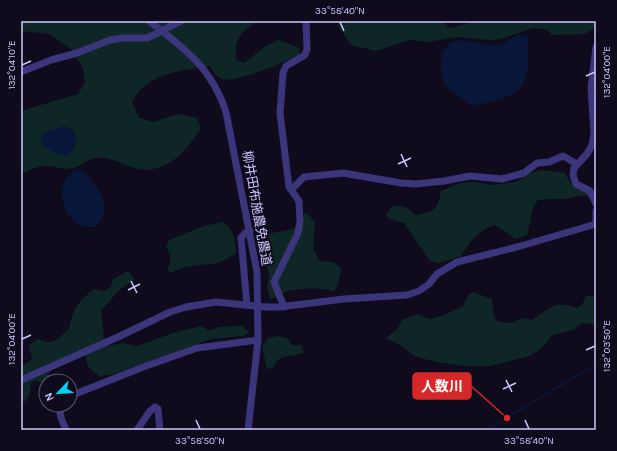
<svg xmlns="http://www.w3.org/2000/svg" width="617" height="451" font-family="Karla,'Noto Sans JP',sans-serif">
<style>
.green{fill:#0e2626}
.water{fill:#081739}
.lines{fill:none;stroke-linecap:round;stroke-linejoin:round}
.stream{stroke:#081739;stroke-width:2}
.minor{stroke:#3b357c;stroke-width:7}
.minor-bridge{stroke:#3b357c;stroke-width:7}
.ticks{fill:none;stroke:#cfc6ff;stroke-width:1.5}
.labels{text-anchor:middle;dominant-baseline:central;stroke-width:3.5;stroke-linejoin:round;paint-order:stroke}
.street-label{font-size:13px;fill:#cfc6ff;stroke:#0f0b1c}
.leader{fill:none;stroke:#d62828;stroke-width:1.5}
.callout-dot{fill:#d62828;stroke:#0f0b1c;stroke-width:1.5}
.callout{fill:#d62828;stroke:#d62828;stroke-width:1.5}
.callout-label{font-size:14px;text-anchor:middle;font-weight:bold;fill:#fff}
.neatline{fill:none;stroke:#cfc6ff;stroke-width:1.5}
.ticks-label{font-size:10px;text-anchor:middle;fill:#cfc6ff}
</style>
<rect width="100%" height="100%" fill="#0f0b1c"/>
<!-- green -->
<g class="green">
<path d="M21,21H257C239,35 235,37 236,60L244,63L266,46L279,40L300,48L299,55C284,62 238,83 222,79C216,77 213,71 210,66C181,71 147,72 132,102L139,118L154,122L177,114L197,118L201,128C186,153 162,178 131,167C120,163 107,156 95,158C85,160 79,169 67,169C61,169 55,166 49,166C39,165 30,170 21,175V111L78,94L85,82L83,68L71,49L49,34L21,31Z"/>
<path d="M338,21H442L450,28L477,21H596V28L584,34L552,35L548,30L533,28L501,39L490,40L457,37L427,42L410,40L376,51L351,45L339,27Z"/>
<path d="M542,170L565,173C571,187 580,191 596,191V199C579,191 576,199 560,199C552,199 545,199 538,200C530,209 531,222 527,235L516,239L495,225C478,230 470,242 461,256L440,263L430,261L404,223L389,219L386,215L392,206L405,207L415,215C434,212 438,210 441,191L460,183L474,182L493,185L516,182L530,173Z"/>
<path d="M307,213L315,222L313,250L320,261L333,262L341,268L338,284L334,291C323,288 294,288 284,292C278,295 277,299 270,299L267,287L269,276L264,249L269,234C281,230 290,232 301,225L304,214Z"/>
<path d="M223,222C234,229 236,242 236,254C228,258 219,263 212,264C194,266 189,264 171,273L167,269C172,260 171,255 166,247L169,240L204,226Z"/>
<path d="M128,271L135,280L120,289L101,311L104,338L108,346L122,343L137,346L176,332L202,326L209,331L219,327L243,326L249,333L243,336L211,339L111,375L99,376L88,367L85,355L49,371V379L42,383L35,380L31,383L30,394L26,401L21,403V367L32,359L29,345L38,339C54,346 57,339 69,329C73,308 78,302 94,289L104,291L111,286L113,279Z"/>
<path d="M474,292L488,298H492L494,317L498,322L512,323L523,318L532,320C550,309 554,299 576,308L582,305L586,296L596,295V324L582,323L573,330L552,335L542,348L530,356L489,366H465L436,362L414,356L402,346L386,338L397,329L402,320L418,314L430,319L444,315L463,306L469,294Z"/>
<path d="M279,336L288,339L292,345H301L304,352C290,359 280,352 273,368L267,369L262,346L268,338Z"/>
</g>
<!-- water -->
<g class="water">
<path d="M517,35H526L531,40L528,41C531,93 519,96 472,106C452,92 436,85 442,57C444,49 447,43 455,41C469,38 484,47 498,45C504,44 511,38 517,35Z"/>
<path d="M64,126L73,130L77,139L72,152L66,156L55,153L42,145L40,139L43,133Z"/>
<path d="M80,169C97,183 116,209 95,227C63,232 47,178 80,169Z"/>
</g>
<g class="lines">
<!-- stream -->
<path class="stream" d="M487,430L596,364"/>
<!-- minor -->
<g class="minor">
<path d="M149,21C184,48 212,68 226,112L257,272L258,340L248,430"/>
<path d="M169,27L181,21"/>
<path d="M596,47L591,88L594,133L592,145L587,154L574,168L573,175L576,184L590,191L596,204"/>
<path d="M21,72L51,60L77,53L110,40L123,38H147L158,33"/>
<path d="M292,189L304,177L343,173L401,183L416,184L444,181L470,176L502,179L524,173L537,163L549,162L563,156L577,164"/>
<path d="M596,211V220"/>
<path d="M247,305L241,238L245,233L250,231"/>
<path d="M266,307H279L344,299L407,295L419,291L429,284L437,274L457,262L517,247L596,224"/>
<path d="M284,307L274,282L298,233L300,222L299,201L289,187L280,113L283,73L286,66L305,55L307,49L306,21"/>
<path d="M21,380L118,337L170,312L186,307L216,302L255,306"/>
<path d="M70,396L146,366L197,348L258,340"/>
<path d="M62,405C57,413 63,422 66,430"/>
<path d="M137,430L150,411L155,407L158,409L160,430"/>
</g>
<!-- minor-bridge -->
<g class="minor-bridge">
<path d="M158,33L169,27"/>
<path d="M255,306L266,307"/>
</g>
</g>
<!-- ticks -->
<path class="ticks" d="M340,22L344,31M22,65L31,61M586,76L595,72M401,154L407,167M398,164L411,158M131,281L137,293M128,290L140,284M22,339L31,335M586,350L595,346M506,380L512,392M503,389L516,383M196,420L200,429M525,420L529,429"/>
<g class="labels">
<!-- street labels -->
<g class="street-label">
<text transform="translate(257 208) rotate(80)">柳井田布施農免農道</text>
</g>
</g>
<!-- callouts -->
<path class="leader" d="M507 418L471 386"/>
<circle class="callout-dot" cx="507" cy="418" r="4"/>
<rect class="callout" x="413" y="373" width="58" height="26" rx="4"/>
<g class="callout-label">
<text x="442" y="391">人数川</text>
</g>
<!-- border -->
<rect width="617" height="451" fill="none" stroke="#0f0b1c" stroke-width="44"/>
<!-- north arrow -->
<g transform="translate(58 393) rotate(245)"><circle r="19" fill="#0f0b1c" stroke="#5c5677"/>
<path d="M0-3L7 15L0 10L-7 15Z" fill="#00cff1"/>
<text y="-6" font-size="11" font-weight="bold" text-anchor="middle" fill="#cfc6ff">N</text>
</g>
<rect x="22" y="22" width="573" height="407" class="neatline"/>
<g class="ticks-label">
<text x="340" y="14">33°58'40"N</text>
<text transform="translate(11 65) rotate(-90)" y="4">132°04'10"E</text>
<text transform="translate(606 72) rotate(-90)" y="4">132°04'00"E</text>
<text transform="translate(11 339) rotate(-90)" y="4">132°04'00"E</text>
<text transform="translate(606 346) rotate(-90)" y="4">132°03'50"E</text>
<text x="200" y="444">33°58'50"N</text>
<text x="529" y="444">33°58'40"N</text>
</g>
</svg>
